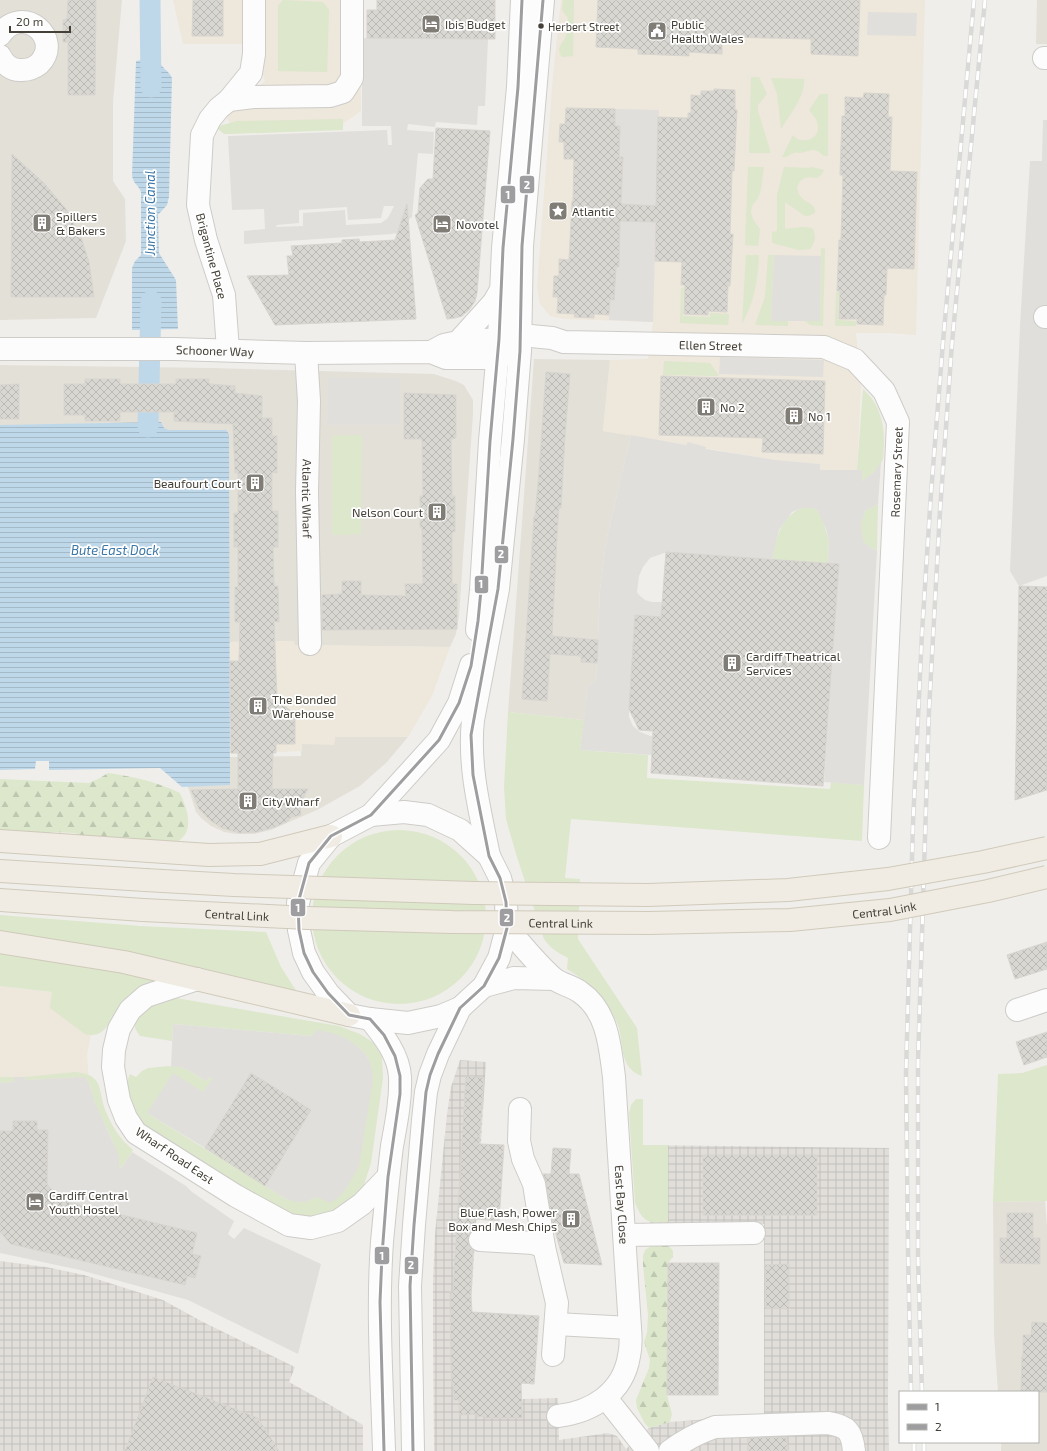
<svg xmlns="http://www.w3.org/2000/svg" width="1047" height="1451" font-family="'Exo 2',sans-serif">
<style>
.residential{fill:#e3e0d8}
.commercial{fill:#eee7db}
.industrial{fill:url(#industrial-grid)}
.green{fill:#dce7cc}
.forest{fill:url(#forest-firs)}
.parking{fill:#e1dfdb;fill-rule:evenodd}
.water{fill:url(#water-rules)}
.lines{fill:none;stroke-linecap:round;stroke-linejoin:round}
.canal{stroke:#bfd8e9;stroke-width:21}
.building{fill:url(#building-cross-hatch);stroke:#d8d5d0}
.minor-casing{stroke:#cdccc8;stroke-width:24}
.major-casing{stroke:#d0caba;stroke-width:24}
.minor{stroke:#fdfcfc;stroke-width:22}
.major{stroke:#f0ece4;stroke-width:22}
.rail-casing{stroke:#d9d9d8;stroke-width:4.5}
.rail{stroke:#fff;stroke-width:3;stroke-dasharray:9;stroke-linecap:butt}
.major-bridge-casing{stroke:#d0caba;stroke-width:24;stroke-linecap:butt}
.major-bridge{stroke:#f0ece4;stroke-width:22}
.bus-1-casing{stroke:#fff;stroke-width:6}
.bus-2-casing{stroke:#fff;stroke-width:6}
.bus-1{stroke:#9e9ea0;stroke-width:3}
.bus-2{stroke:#9e9ea0;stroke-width:3}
.bus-dot{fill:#444037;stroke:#fff;stroke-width:1.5}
.labels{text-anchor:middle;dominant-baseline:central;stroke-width:3.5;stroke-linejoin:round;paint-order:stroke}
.bus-label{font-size:11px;fill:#444037;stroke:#fff;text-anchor:start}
.poi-label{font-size:12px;fill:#444037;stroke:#fff;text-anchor:start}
.street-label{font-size:12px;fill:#444037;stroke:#fff}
.water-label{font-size:13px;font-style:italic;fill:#3b76a6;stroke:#fff}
.line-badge{stroke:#fff;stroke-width:1.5}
.badge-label{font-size:11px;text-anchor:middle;font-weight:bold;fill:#fff}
</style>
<defs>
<pattern id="industrial-grid" width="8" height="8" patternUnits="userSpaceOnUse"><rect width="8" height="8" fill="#e1deda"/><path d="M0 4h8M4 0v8" fill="none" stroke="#c2c0bc"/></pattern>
<pattern id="forest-firs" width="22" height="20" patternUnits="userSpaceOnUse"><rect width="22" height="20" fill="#dce7cc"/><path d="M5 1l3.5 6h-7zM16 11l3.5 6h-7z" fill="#bec7b0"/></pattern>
<pattern id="water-rules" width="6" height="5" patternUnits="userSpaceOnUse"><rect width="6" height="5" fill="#bfd8e9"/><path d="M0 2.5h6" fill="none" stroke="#a5bac8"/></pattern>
<pattern id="building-cross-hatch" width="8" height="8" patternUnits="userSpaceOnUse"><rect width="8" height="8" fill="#d9d7d2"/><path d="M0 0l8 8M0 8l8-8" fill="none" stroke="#bbbab5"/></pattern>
</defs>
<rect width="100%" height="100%" fill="#f0eeea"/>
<!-- residential -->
<g class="residential">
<path d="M0,0H122L113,102V181L125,199L126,241L96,318L0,320Z"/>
<path d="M1037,0H1047V44H1036Z"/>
<path d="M534,359L610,360L603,431L631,435L606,542L600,590L596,681L588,685L584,720L508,712Z"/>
<path d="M0,365L212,368L434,374L456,381L464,385L473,400V414L459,616L456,634L450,647L294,645V641L227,642L0,430Z"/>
<path d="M335,737H408L387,762L360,786L317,810L271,830L254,834H236L224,832L211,826L201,818L196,812L187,784L229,757L301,756V744H334Z"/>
<path d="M1045,1201L1047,1226V1451H1001V1442H1038V1392H998L994,1335L993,1202Z"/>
</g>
<!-- commercial -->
<g class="commercial">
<path d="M173,0H360L361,111L341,125L233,127L225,116L265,81L262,71L244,44H183Z"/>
<path d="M561,0H925L916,335L889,333H856L861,387L857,470H819V464L776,460L603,431L610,360L648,359L653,322L564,319L550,316L540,304L537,288L553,75Z"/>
<path d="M294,641L295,645L450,647L432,696L408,737H335L334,745L302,744V751L228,754L227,642Z"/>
<path d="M0,986L98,998L87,1055L89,1083L26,1080L25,1077H0Z"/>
</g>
<!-- industrial -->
<g class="industrial">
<path d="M460,1060L486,1062L472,1289L469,1303L489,1400L558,1398L559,1440L608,1433L617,1436L626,1449L649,1428L670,1422L764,1415V1224L650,1223L643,1145L889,1148L888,1406L889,1451H434L433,1337V1280L435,1234L447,1114L451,1087Z"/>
<path d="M0,1261L46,1267L84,1275L163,1300L201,1321L295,1367L289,1382L332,1406L363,1425V1451H0Z"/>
</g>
<!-- green -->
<g class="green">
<path d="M283,0L323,2L329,10L327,72L278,71V6Z"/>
<path d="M563,0H574L573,56L562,57C555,47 564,43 566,35C568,30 567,24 568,18L562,10Z"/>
<path d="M751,77H759L767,94L758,105V111L770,150V153H749Z"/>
<path d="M771,78L804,79C805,97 790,114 781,129L777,94Z"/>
<path d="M820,94H828V156H824C813,146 812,151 800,153C798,153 796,152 794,153C789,154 788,158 782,157L793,135C795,137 798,140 801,140C809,142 819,136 818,127C818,120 813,115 809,110Z"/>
<path d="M343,119V130L230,134H224L217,128L219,126L237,121Z"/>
<path d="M748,167H764C763,173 761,194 758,198C757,200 755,201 754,203C747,213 754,221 760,229L758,246L745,245Z"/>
<path d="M784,167L809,168L812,167L824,170L822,174L817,178C807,176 801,177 797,187C799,205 816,200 815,213L808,216H805L785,202V229L803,227L812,228C817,235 815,243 810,249L799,250L772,243V232L777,231V195Z"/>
<path d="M821,248L825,249L823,326L810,325L805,321H820Z"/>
<path d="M746,255H759C758,280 754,302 742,324Z"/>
<path d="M768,255H774L771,321H788V326L755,325L765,297Z"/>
<path d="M684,287L683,316L710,317V313L729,314L728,325L680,323L681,288Z"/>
<path d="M836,292H839L838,320L856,321V326H835Z"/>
<path d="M664,361L710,363L719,376L663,375Z"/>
<path d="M863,389C880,404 885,425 884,446C883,450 884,455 883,459C879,469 870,476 862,481L857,470Z"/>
<path d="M362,435L361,534L332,535V436Z"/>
<path d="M878,504L877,551C875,549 871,548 869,547C857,540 860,522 865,511Z"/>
<path d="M802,508H813L818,511L822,518L829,541L828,563L772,559C777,537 780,517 802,508Z"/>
<path d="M508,712L584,720L580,750L648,755L647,778L830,789L831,782L864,785L862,841L571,819L565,878L580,879L578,939L637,1028L642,1076C617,1067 625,1042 617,1023C606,998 589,982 567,969L568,958C558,953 550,948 544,939L516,854L506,819L504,787Z"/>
<circle cx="399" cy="917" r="87"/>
<path d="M0,915L141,926L266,932L281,967L297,992L0,936Z"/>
<path d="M0,953L119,971L155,980L156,984C146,990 132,995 123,1003C108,1016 109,1040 85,1034L50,1008L52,992L0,986Z"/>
<path d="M176,998L339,1026L360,1034L374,1043L382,1057L383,1078L371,1163L363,1188L353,1200L326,1218H293L143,1128L135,1119L126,1084L130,1074L136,1077L142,1071L148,1068L168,1066L180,1067L188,1070L206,1081L209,1077L212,1079L204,1092L147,1113L288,1200L308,1201L317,1197L346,1189L349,1183L369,1060L363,1051L356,1045L318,1031L311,1036L173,1024L172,1041L140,1036C133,1027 133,1022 138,1012L160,1001Z"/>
<path d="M1047,1065V1201L993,1202L998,1074L1022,1073Z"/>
<path d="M75,1072C106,1075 97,1091 106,1112C113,1128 120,1139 133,1150L121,1168L118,1167C119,1144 103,1125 95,1103C91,1095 92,1084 85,1077L26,1080L25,1077Z"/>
<path d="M0,1077H14V1082L0,1083Z"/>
<path d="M636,1099H643V1145H668V1222C648,1224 643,1222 635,1203L629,1113L631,1105Z"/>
</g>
<!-- forest -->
<g class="forest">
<path d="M108,773C136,777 154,781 180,793C185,804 192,821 186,833C184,837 179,840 177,843L94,841L75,833L53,832L43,836H0V779L89,783L100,778Z"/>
<path d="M660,1240L669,1246L673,1251V1257L668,1263L667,1395L672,1414L670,1422L649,1428L644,1422L637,1408L636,1400L649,1368L650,1360L644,1342L647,1333L648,1315L643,1265V1256L645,1250Z"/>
</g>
<!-- parking -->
<g class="parking">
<path d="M868,12L917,13L916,36L867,35Z"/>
<path d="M362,38L488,39L485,106H478L477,125L436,122L435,127L408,124L407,130L434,132L433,154L418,153L412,217L399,227L397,233L392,234L244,244V231L265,229L264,209L232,210L228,136L387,130L388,145H392L391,126H362ZM384,206H394L388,218L381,223L346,225L345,210L303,213V226L276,227L277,225L299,223V210L347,207L348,220L381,218Z"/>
<path d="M615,109L659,110L653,322L609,320L610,299H614L615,282L611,267H619L620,221H627L621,204L623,157H615L620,126H615Z"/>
<path d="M1043,120H1047V576L1019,586L1010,571L1020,326L1030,161H1042Z"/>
<path d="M774,255L821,256L820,321H771Z"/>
<path d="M720,357L824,360L823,377L719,374Z"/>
<path d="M328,378H400V425H327Z"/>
<path d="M631,435L686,445L688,442L706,447V449L776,460L820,464V470H862V481L874,472L881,462L878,504L865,511L861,524L863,541L868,546L877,551L864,785L824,782L839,564L828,563L829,541L826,529L818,511L813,508H802L792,512L779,530L772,559L667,552L650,558L643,567L639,576L637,592L639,595L645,600L652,602H662L661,617L635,616L629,709V717L633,726L640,732L653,737L652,755L580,750L588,685L596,681L600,590L606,542Z"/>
<path d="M173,1024L311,1036L318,1030L332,1033L345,1038L356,1045L363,1051L369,1060L372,1070L373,1080L359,1166L346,1189L338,1198L330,1203L317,1197L308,1201L298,1202L288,1200L265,1186L311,1110L251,1073L205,1148L147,1113L173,1073L203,1092L212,1079L209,1077L206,1081L188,1070L180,1067H171Z"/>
<path d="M14,1077H25L26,1080L85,1077L89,1083L95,1103L113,1142L119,1156V1167L121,1168L132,1152L186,1186L192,1192L234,1221L228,1234L234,1239L244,1228L321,1264L298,1354L188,1300L80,1270L0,1253V1232L11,1244L184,1285L187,1276L195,1278L201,1256L192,1254L197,1233L60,1200L47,1184L48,1130H37L13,1121V1131H0V1083L14,1082Z"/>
</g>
<!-- water -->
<g class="water">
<path d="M143,0H157L158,38H144Z"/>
<path d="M143,59H159C160,68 169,70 172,78L169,197L167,205L158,215L159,253L176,280L178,329L132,330V268L135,261L141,255V192C138,184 133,184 132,175L136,61L142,60Z"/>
<path d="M161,422L164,428L169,430H226L229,434L230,785L182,787L160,768L49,770V761H36L35,769L0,770V425Z"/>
</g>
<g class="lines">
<!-- canal -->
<g class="canal">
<path d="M150,0L151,87"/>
<path d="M148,427L151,301"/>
</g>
</g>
<!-- building -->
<g class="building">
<path d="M68,0H96L95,95H68V42H63V20L67,19Z"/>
<path d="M193,0H223V36H192Z"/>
<path d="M377,0H495V39L367,38V10H377Z"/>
<path d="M598,0H860L858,56L811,54V39L722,37V54L689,52V56L638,54V49L596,47Z"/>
<path d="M714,89L735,90V109L737,110L734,171H732L730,234H733L730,286H728L727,312L708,311V315L684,314L685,285H681L682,262L655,261L656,222L620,221L619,267H616L614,300L610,299L609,315L594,314V318L574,317L575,314L557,313L558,297H553L554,276H559V259L569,260L572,201H573L574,159H564V142H559L560,124H565L566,108L615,109V126H620L619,157H623L621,204L656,206L658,117L688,118V113H691V95L701,96V91H714Z"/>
<path d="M864,93L889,94L888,117H892L890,171L917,172L914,269L887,268L886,295H884L883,325L857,324V319H839L840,291H837L839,240H841L843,175H840L842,116H845V97L863,98Z"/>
<path d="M436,128L490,131L477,293L475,301L469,310L462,316L455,318L447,319L415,215L418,213L420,188L428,179H433Z"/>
<path d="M12,154L44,183L66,209L81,237L89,262L94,297H11Z"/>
<path d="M407,204L416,319L275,325L247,276L289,275L287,256H293L291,246L342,243V240L359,239L360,242L395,240Z"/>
<path d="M546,372L570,374L565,436L561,508H559L557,536L552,636L598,640L597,663L581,662V656L550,654L547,701L522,699L534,516H535L539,472Z"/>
<path d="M661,376L825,381L823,454L762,452L763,438L659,435Z"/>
<path d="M85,379H120V384H176V379H209V384L235,386V393L262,396V418H272V436H277V473L272,472V511H278V547H273L274,586H278L279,622L274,621L277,700L295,714V744H276V753H273L272,789H308L300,804L301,815L292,817L288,821L275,827L257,832L240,833L222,828L210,820L199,809L191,790L238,789V753H231L230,661H239L240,622H235V587H238V547H234V513H238V473H235L233,424L174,421V412H120V421H85V415H64V384H85Z"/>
<path d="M19,384V419H0V385Z"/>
<path d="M404,393L456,395V438L451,439L452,496H455V532H452V584H457V629L322,630V595L342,594V581H361V595L406,596L405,584H423L422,528L420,527V496H423L422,439H404Z"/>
<path d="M666,552L839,564L823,786L651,773L653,731L639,730L629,709L635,615L661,617Z"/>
<path d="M1019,586L1047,587V790L1015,800Z"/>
<path d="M1047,942V969L1015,979L1007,955Z"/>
<path d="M1047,1032V1057L1024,1065L1016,1042Z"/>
<path d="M251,1073L311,1110L265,1186L205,1148Z"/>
<path d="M466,1076L484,1078L479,1144L504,1145L499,1221L475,1219L474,1229L470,1233L468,1239L469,1245L473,1250L471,1296L472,1312L539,1316L534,1384L521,1383L522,1418H485L484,1416L477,1417V1414L459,1415V1400H454V1392H453L454,1385H452L451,1365L450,1292H453Z"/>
<path d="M13,1121H37V1130H48L47,1184L60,1200L197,1233L192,1254L201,1256L195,1278L187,1276L185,1285L11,1244L0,1232V1131H13Z"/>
<path d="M553,1148L571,1149L569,1174H579L602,1265L564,1263L552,1220L546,1182L543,1174H551Z"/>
<rect x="703" y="1155" width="114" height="60"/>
<path d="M1007,1213H1033V1238H1040V1264L1000,1263V1238H1007Z"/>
<path d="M668,1263H719L718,1395H667Z"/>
<path d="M789,1264V1309L766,1308L765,1265Z"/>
<path d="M1032,1322L1047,1323V1392H1021L1022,1355H1023V1335H1031Z"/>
<path d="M153,1377L258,1418L279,1451H125Z"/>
<path d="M786,1437L788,1451H748L747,1438Z"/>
</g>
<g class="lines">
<defs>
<g id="minor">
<path d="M0,35C23,2 64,39 39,64C34,68 28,70 22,70C12,71 4,64 0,56"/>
<path d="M1044,58H1047"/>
<path d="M229,100L253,97L330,96L343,92L352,78V0"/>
<path d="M1045,317H1047"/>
<path d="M458,342L494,302L502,288"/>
<path id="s1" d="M0,349H175L306,353L431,352L446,358H489L512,353"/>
<path d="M228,350L224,295L206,240L198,205L202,135L210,119L219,108L229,100L251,73L254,54V0"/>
<path id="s2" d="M431,352L444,345L458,342L499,339L520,335L552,338L564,342L824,347L855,360L884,391L898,422L879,838"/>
<path id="s3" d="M306,353L309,401L307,492L310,644"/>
<path d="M477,630L481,590L490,441L499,339L503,248L518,87L522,0"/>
<path d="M404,812L428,815L460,830L489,856L500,878L506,902L507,928L499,958L484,986L460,1008L441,1016L408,1023L370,1019L349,1015L328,993L313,972L304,953L299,930L298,903L309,863L331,836L371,815Z"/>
<path d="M371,815L439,740L459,703L471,665"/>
<path d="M489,856C480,811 468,766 473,720L498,589L513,439L520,351L522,246L543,0"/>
<path id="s4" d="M507,928C522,945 536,963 553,978C560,984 572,986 580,992C608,1011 610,1047 614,1077L630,1328C631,1338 631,1347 629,1356C623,1393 592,1412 558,1416"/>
<path d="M197,979L146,996L130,1010L119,1029L114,1050L113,1067L119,1100L126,1118L136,1133L236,1196L289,1225L311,1228L338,1221L362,1204L388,1177"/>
<path d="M484,986L514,978L554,979"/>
<path d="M1017,1010L1047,1000"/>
<path d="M370,1019C383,1035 399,1055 400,1077C401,1100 396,1124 392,1146C388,1178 385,1210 382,1242C377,1312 382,1382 384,1451"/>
<path d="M520,1109L519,1141L523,1159L534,1184L544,1247L557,1303L553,1355"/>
<path d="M625,1235L754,1233"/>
<path d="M480,1240L533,1243L544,1247"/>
<path d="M556,1324L630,1328"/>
<path d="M606,1398L648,1451"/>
<path d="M413,1451L410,1286L414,1225L423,1120L426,1092L430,1075L438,1054L460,1008"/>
<path d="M670,1451C684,1440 698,1433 715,1427L828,1423C848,1426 852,1432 854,1451"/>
</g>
<g id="major">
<path d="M0,841L209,855L260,854L331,836"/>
<path d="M0,871L145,880"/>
<path d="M0,900L143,910"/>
<path d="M0,942L124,962L349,1015"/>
</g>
</defs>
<!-- minor casing -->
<use href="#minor" class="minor-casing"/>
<!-- major casing -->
<use href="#major" class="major-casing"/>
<!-- minor -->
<use href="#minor" class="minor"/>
<!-- major -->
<use href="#major" class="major"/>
<defs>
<g id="rail">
<path d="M911,1392L908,1250L906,1073L913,823L922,633L931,493L943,342L974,0"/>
<path d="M922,1392L918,1258V1062L929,710L940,511L952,343L985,0"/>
<path d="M914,1442V1451"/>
<path d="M924,1442V1451"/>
</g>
</defs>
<!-- rail casing -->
<use href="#rail" class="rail-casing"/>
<!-- rail -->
<use href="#rail" class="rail"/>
<defs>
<g id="major-bridge">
<path d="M145,880L234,885L474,893L648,895L788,890L888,879L983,862L1047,848"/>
<path id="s5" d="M143,910L308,918L452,922L649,923L790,920L890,910L988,891L1047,877"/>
</g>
</defs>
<!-- major-bridge casing -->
<use href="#major-bridge" class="major-bridge-casing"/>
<!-- major-bridge -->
<use href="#major-bridge" class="major-bridge"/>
<defs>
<path id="bus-1" d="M384,1451L380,1302L382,1255L388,1177L400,1094V1076L395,1056L384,1035L370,1019L349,1015L328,993L313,972L304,953L299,930L298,903L309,863L331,836L371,815L439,740L459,703L471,666L478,621L481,590L490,441L499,339L503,248L518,87L522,0"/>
<path id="bus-2" d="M413,1451L410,1286L414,1225L426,1092L430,1075L438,1054L460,1008L484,986L499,958L507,928L506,902L500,878L489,856L473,775L471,735L498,589L513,439L520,351L522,246L543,0"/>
</defs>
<!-- bus-1 casing -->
<use href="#bus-1" class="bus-1-casing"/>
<!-- bus-2 casing -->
<use href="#bus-2" class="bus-2-casing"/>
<!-- bus-1 -->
<use href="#bus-1" class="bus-1"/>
<!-- bus-2 -->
<use href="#bus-2" class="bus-2"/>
</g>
<!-- icons -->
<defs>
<symbol id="hotel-square" viewBox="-11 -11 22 22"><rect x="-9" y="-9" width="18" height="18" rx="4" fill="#807d76" stroke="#fff"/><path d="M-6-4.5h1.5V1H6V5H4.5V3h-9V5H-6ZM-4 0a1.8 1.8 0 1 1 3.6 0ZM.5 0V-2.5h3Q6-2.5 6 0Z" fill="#fff"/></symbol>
<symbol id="civic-square" viewBox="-11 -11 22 22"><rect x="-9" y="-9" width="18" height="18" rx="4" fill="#807d76" stroke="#fff"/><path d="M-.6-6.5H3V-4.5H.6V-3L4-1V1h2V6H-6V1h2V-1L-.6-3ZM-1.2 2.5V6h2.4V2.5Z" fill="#fff"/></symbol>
<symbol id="sight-square" viewBox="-11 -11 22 22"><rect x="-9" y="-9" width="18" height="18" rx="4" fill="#807d76" stroke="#fff"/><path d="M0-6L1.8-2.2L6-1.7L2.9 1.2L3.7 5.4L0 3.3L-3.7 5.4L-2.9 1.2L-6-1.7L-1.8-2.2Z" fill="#fff"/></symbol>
<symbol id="building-square" viewBox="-11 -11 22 22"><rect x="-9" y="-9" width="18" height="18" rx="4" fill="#807d76" stroke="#fff"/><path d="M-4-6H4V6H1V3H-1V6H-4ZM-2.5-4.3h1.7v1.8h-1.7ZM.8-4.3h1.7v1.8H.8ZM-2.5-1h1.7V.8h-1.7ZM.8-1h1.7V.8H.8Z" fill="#fff"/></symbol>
</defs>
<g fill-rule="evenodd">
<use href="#hotel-square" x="420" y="13" width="22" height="22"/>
<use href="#civic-square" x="646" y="20" width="22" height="22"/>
<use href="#sight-square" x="547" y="200" width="22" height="22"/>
<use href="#building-square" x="31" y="212" width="22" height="22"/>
<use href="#hotel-square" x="431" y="213" width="22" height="22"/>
<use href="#building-square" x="695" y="396" width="22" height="22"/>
<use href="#building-square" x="783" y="405" width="22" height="22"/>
<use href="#building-square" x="244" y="472" width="22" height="22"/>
<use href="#building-square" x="426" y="501" width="22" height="22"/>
<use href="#building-square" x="721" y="652" width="22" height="22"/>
<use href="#building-square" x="247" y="695" width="22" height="22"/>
<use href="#building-square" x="237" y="790" width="22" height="22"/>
<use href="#hotel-square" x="24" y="1191" width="22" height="22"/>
<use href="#building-square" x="560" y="1208" width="22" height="22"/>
</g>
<!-- markers -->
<circle class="bus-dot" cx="541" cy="26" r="3.5"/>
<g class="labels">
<!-- bus labels -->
<g class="bus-label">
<text x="548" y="26">Herbert Street</text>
</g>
<!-- poi labels -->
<g class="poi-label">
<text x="445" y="24">Ibis Budget</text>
<text x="671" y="24">Public<tspan x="671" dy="14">Health Wales</tspan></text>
<text x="572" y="211">Atlantic</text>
<text x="56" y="216">Spillers<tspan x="56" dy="14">&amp; Bakers</tspan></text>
<text x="456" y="224">Novotel</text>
<text x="720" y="407">No 2</text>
<text x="808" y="416">No 1</text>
<text x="241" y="483" text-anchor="end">Beaufourt Court</text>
<text x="423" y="512" text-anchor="end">Nelson Court</text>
<text x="746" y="656">Cardiff Theatrical<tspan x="746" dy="14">Services</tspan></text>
<text x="272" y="699">The Bonded<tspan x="272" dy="14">Warehouse</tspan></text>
<text x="262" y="801">City Wharf</text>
<text x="49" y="1195">Cardiff Central<tspan x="49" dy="14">Youth Hostel</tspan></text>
<text x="557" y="1212" text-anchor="end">Blue Flash, Power<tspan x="557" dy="14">Box and Mesh Chips</tspan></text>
</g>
<!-- street labels -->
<g class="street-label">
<text transform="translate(212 256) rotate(75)">Brigantine Place</text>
<text stroke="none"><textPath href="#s2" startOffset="283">Ellen Street</textPath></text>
<text stroke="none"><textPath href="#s1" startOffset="215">Schooner Way</textPath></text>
<text transform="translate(896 472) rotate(-88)">Rosemary Street</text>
<text stroke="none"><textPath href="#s3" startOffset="146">Atlantic Wharf</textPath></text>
<text stroke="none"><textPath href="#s5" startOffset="742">Central Link</textPath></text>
<text stroke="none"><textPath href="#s5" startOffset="94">Central Link</textPath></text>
<text stroke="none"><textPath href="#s5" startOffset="418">Central Link</textPath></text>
<text transform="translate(175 1155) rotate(34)">Wharf Road East</text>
<text stroke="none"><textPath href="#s4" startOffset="321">East Bay Close</textPath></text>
</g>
<!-- water labels -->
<g class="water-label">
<text transform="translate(150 213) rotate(-90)">Junction Canal</text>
<text x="115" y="550">Bute East Dock</text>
</g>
</g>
<g class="line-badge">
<rect x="519" y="175" width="16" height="19" rx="4" fill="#9e9ea0"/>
<rect x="500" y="185" width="16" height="19" rx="4" fill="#9e9ea0"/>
<rect x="494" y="545" width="15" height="19" rx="4" fill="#9e9ea0"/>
<rect x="474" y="575" width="15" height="19" rx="4" fill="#9e9ea0"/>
<rect x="290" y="898" width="16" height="19" rx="4" fill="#9e9ea0"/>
<rect x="499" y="908" width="15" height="19" rx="4" fill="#9e9ea0"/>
<rect x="374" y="1246" width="16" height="19" rx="4" fill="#9e9ea0"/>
<rect x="404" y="1256" width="15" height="19" rx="4" fill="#9e9ea0"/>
</g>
<g class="badge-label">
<text x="527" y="189">2</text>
<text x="508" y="199">1</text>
<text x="501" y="558">2</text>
<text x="481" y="588">1</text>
<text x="298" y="912">1</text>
<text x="507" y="922">2</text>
<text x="382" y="1260">1</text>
<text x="411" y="1269">2</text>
</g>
<!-- legend -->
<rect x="899" y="1391" width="140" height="52" fill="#ffffff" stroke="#b4b3af"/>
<rect x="907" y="1404" width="20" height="6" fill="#9e9ea0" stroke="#b4b3af"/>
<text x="935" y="1411" font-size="12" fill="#444037">1</text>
<rect x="907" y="1424" width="20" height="6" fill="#9e9ea0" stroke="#b4b3af"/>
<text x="935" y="1431" font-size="12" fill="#444037">2</text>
<!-- scale -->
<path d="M10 26v6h60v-6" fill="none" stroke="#444037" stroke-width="2"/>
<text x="16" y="26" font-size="12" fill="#444037" stroke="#ffffff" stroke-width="3" paint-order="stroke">20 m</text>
</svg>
